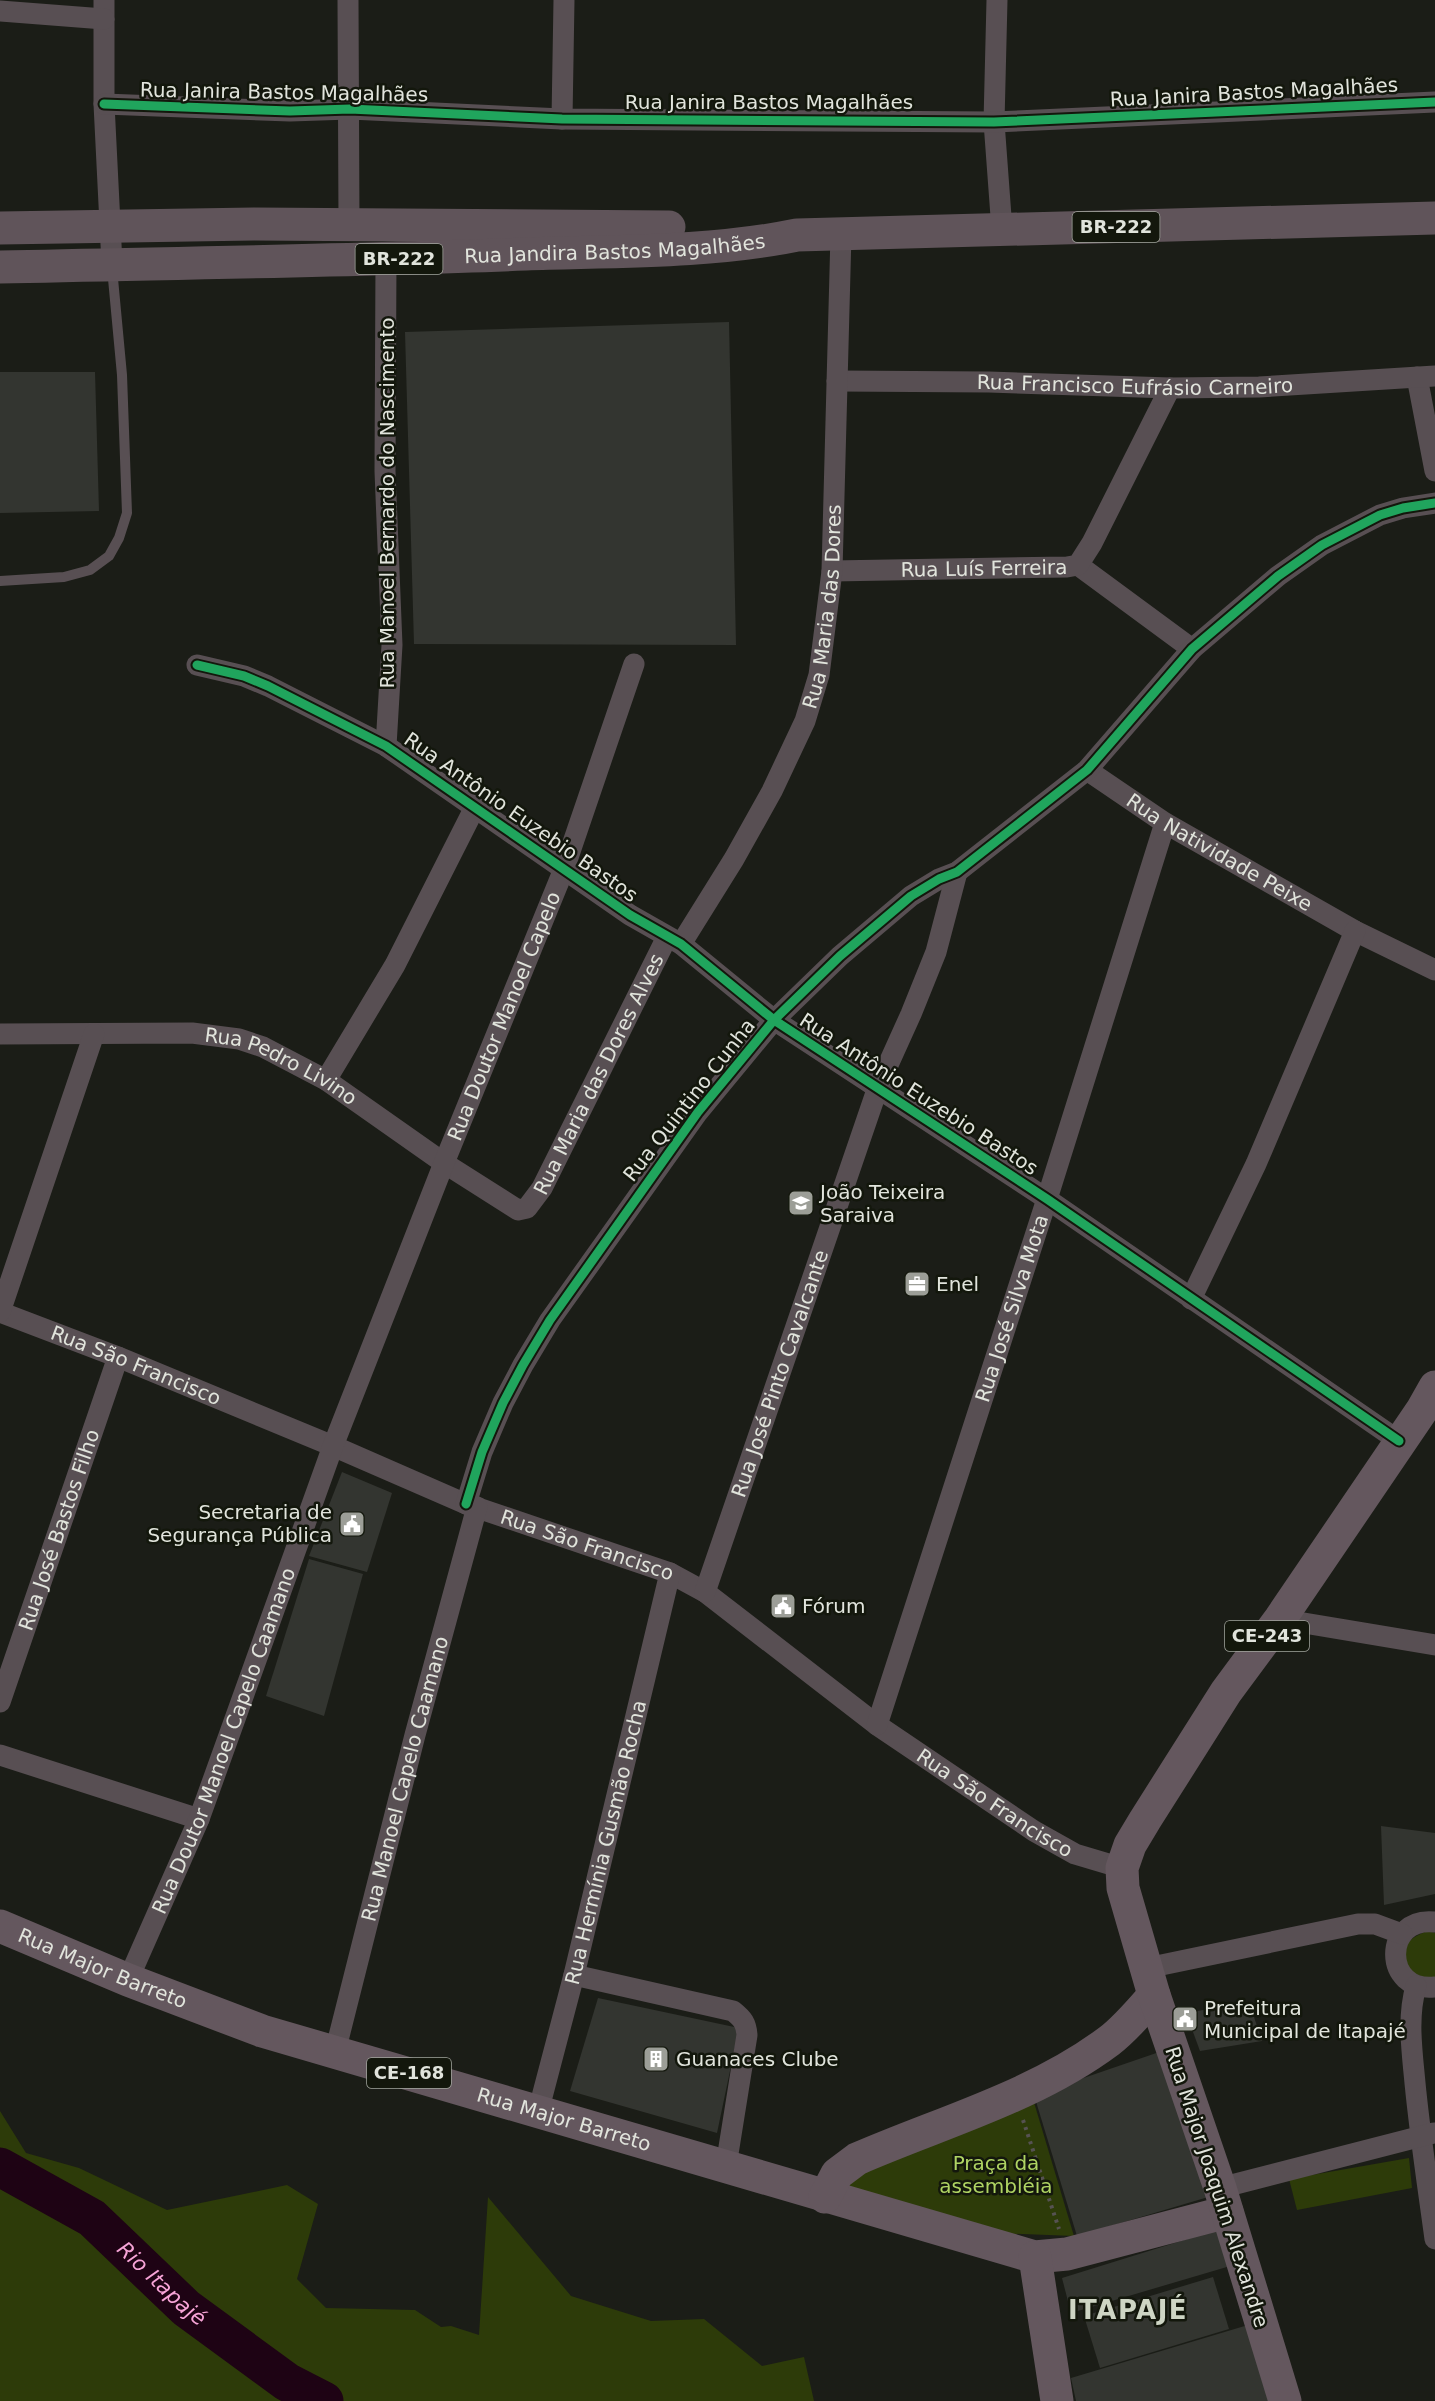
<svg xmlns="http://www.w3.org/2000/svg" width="1435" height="2401" font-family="'DejaVu Sans',sans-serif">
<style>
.park{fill:#2d3b09}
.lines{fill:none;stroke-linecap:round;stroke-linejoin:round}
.river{stroke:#1e0314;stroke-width:39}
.building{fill:#333530}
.path{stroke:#565252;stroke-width:4;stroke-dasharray:3 4.5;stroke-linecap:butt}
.lane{stroke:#584f53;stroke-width:10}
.street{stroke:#584f53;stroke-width:21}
.primary{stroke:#64575e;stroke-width:33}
.highway{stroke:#60545a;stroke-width:33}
.cycleway-casing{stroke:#13170c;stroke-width:13}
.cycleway{stroke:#20a55d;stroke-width:9}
.labels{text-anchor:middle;stroke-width:5;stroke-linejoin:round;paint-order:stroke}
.shield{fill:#13170c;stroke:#a3a69e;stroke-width:1.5}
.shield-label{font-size:18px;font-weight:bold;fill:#e1e4dc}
.street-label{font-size:20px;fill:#e1e4dc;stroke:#13170c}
.poi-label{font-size:20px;fill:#e1e4dc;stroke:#13170c;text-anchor:start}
.park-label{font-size:20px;fill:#afd463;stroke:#13170c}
.water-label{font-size:21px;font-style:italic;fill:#f7a4d7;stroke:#13170c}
.district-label{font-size:26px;font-weight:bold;letter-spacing:1.5px;fill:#ced5c4;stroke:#13170c}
</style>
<rect width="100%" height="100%" fill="#1b1d17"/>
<g class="park">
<path d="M1428,1931l7,2v47l-25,-7c-11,-22 -6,-34 18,-42z"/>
<polygon points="1033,2099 1074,2236 994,2233 840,2191 843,2173"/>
<polygon points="0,2111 26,2153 79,2168 167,2210 287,2185 318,2204 297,2279 326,2308 415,2310 441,2327 451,2326 479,2335 488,2197 571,2296 651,2321 704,2319 762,2366 804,2357 814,2401 0,2401"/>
<polygon points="1409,2158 1412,2188 1297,2210 1289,2179"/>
</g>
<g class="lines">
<path class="river" id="s1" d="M0,2167l92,51 94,90 101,74 37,19"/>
</g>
<g class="building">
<polygon points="729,322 736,645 414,644 405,332"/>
<polygon points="0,372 95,372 99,511 0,513"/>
<polygon points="342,1472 392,1493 367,1572 309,1556"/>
<polygon points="309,1559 363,1574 324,1716 266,1696"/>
<polygon points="1381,1826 1435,1833 1435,1894 1384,1905"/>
<polygon points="598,1998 739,2028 717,2133 570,2091"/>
<polygon points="1249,2002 1262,2041 1200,2051 1186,2013"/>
<polygon points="1168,2049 1215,2195 1077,2236 1034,2095"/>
<polygon points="1226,2227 1237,2264 1071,2313 1062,2278"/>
<polygon points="1213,2277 1229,2329 1100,2368 1084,2316"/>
<polygon points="1258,2322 1282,2401 1076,2401 1071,2378"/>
</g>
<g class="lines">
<polyline class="path" points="1023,2120 1059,2229"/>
<polyline class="lane" points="0,581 64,577 90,570 109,556 119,538 127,513 122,375 112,268"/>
<g class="street">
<polyline points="104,0 104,104 112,264"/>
<polyline points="348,0 349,224"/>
<polyline points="997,0 994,122 1002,230"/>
<polyline points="0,11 104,19"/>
<polyline points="104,104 290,111 350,109 562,119 994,122 1435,102"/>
<polyline points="562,119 564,0"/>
<polyline points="1417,377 1435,471"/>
<path id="s2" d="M837,381l152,1 181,6 89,-1 176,-11"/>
<polyline points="1078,565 1192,649"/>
<path id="s3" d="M832,571l235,-4 11,-2 14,-22 78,-155"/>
<polyline points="197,665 244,676 268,686 386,746 630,915 681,944 774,1020 1047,1199 1399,1441"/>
<polyline points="386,746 392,645 385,471 386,259"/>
<path id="s4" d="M1087,770l78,53 190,108 80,39"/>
<path id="s5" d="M681,944l53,-85 38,-68 33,-70 14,-46 13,-104 9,-337"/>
<path id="s6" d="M0,1034l192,-1 47,6 24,8 63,33 118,83 74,47 9,-2 15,-20 125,-251"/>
<polyline points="326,1080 395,965 475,807"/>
<polyline points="1191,1299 1256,1164 1355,931"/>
<path id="s7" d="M0,1312l118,45 215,89 133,58 204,69 35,19 172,133 157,106 41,23 47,14"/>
<polyline points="0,1312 94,1034"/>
<polyline points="466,1504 482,1452 503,1403 523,1365 550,1320 698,1112 774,1020 840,956 911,896 939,879 957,872 1087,770 1192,649 1278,576 1322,545 1380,515 1403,508 1435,503"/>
<path id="s8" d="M705,1592l173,-505 33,-73 25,-62 21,-80"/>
<polyline points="1280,1619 1435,1645"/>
<path id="s9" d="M0,1702l118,-345"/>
<path id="s10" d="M877,1725l170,-526 118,-376"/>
<polyline points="0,1755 199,1819"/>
<path d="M1435,1922c-53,-6 -52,71 0,65"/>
<polyline points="1147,1968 1358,1924 1375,1924 1402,1934"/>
<path d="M574,1975l159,36c10,8 13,12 14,24l-21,131"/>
<path id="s11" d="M128,1980l71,-161 134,-373 111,-283 120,-294 70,-205"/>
<path d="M1416,1986c-9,32 -4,64 -1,97 5,52 13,104 20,156"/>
<path id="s12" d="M335,2052l80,-317 62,-228"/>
<path id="s13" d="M538,2112l36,-137 96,-402"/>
<polyline points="1220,2188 1434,2133"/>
</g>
<g class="primary">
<path id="s14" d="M0,1926l128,54 134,51 773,226 32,-3 160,-42"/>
<path d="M825,2197l12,-23 20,-15c85,-37 177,-62 252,-118 17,-13 31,-30 45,-46"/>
<polyline points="1035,2257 1057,2401"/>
<polyline points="1285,2401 1220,2188 1154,1995 1123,1888 1122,1868 1130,1845 1145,1820 1226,1692 1280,1619 1422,1410 1435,1387"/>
</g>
<g class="highway">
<polyline points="0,228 254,224 669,227"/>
<path id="s15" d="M0,267c175,-4 350,-6 526,-13 89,-3 183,-1 271,-19l638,-17"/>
</g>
<g class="cycleway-casing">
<g id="cycleway">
<polyline points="104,104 290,111 350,109 562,119 994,122 1435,102"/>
<polyline points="197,665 244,676 268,686 386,746 630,915 681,944 774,1020 1047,1199 1399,1441"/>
<polyline points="466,1504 482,1452 503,1403 523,1365 550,1320 698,1112 774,1020 840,956 911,896 939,879 957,872 1087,770 1192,649 1278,576 1322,545 1380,515 1403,508 1435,503"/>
</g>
</g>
<use href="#cycleway" class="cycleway"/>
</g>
<defs>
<g id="school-square" transform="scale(1.35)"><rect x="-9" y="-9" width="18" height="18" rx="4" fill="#9c9e97" stroke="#13170c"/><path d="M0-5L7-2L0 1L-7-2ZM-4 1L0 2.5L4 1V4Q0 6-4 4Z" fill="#fff"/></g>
<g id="office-square" transform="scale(1.35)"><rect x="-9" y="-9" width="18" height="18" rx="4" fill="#9c9e97" stroke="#13170c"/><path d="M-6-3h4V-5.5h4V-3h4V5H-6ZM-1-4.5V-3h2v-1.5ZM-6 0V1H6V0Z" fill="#fff"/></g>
<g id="civic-square" transform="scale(1.35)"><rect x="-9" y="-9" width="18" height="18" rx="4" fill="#9c9e97" stroke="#13170c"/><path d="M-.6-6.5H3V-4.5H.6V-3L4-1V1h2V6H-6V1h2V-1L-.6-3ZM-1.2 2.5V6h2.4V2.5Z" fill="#fff"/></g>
<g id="building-square" transform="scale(1.35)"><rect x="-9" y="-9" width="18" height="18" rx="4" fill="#9c9e97" stroke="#13170c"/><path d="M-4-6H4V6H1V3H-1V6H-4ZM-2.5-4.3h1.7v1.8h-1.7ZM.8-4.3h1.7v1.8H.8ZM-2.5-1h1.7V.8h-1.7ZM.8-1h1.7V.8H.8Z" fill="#fff"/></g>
</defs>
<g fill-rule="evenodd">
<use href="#school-square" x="801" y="1203"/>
<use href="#office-square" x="917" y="1284"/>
<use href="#civic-square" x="352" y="1524"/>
<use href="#civic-square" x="783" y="1606"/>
<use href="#civic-square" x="1185" y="2019"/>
<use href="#building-square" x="656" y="2059"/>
</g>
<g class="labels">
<g class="shield">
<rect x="1072.5" y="212" width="87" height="30" rx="4.5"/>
<rect x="355.5" y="244" width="87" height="30" rx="4.5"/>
<rect x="1225" y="1621" width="84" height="30" rx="4.5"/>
<rect x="367" y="2058" width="84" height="30" rx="4.5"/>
</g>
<g class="shield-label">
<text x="1116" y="233">BR-222</text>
<text x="399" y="265">BR-222</text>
<text x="1267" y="1642">CE-243</text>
<text x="409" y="2079">CE-168</text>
</g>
<g class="street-label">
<text transform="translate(284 92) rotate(1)" y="7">Rua Janira Bastos Magalhães</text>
<text transform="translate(1254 92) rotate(-3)" y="7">Rua Janira Bastos Magalhães</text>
<text x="769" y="109">Rua Janira Bastos Magalhães</text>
<text dy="7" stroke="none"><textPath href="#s15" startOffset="615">Rua Jandira Bastos Magalhães</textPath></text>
<text dy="7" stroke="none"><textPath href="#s2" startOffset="298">Rua Francisco Eufrásio Carneiro</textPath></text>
<text transform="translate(387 503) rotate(-90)" y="7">Rua Manoel Bernardo do Nascimento</text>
<text dy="7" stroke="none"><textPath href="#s3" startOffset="152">Rua Luís Ferreira</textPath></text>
<text dy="7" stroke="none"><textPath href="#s5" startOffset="372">Rua Maria das Dores</textPath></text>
<text transform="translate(521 817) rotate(35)" y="7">Rua Antônio Euzebio Bastos</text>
<text dy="7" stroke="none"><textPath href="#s4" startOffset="156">Rua Natividade Peixe</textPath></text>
<text dy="7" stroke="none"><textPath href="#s11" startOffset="1035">Rua Doutor Manoel Capelo</textPath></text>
<text dy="7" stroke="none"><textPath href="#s6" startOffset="288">Rua Pedro Livino</textPath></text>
<text dy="7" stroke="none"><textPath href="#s6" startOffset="729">Rua Maria das Dores Alves</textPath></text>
<text transform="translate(919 1094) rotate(33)" y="7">Rua Antônio Euzebio Bastos</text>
<text transform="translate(689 1100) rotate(-52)" y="7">Rua Quintino Cunha</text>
<text dy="7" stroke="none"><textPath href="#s10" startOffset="438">Rua José Silva Mota</textPath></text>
<text dy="7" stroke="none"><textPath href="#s7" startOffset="146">Rua São Francisco</textPath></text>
<text dy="7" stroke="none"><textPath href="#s8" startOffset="231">Rua José Pinto Cavalcante</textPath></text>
<text dy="7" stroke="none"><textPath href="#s9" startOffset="182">Rua José Bastos Filho</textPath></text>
<text dy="7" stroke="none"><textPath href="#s7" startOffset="632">Rua São Francisco</textPath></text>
<text dy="7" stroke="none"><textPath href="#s11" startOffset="258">Rua Doutor Manoel Capelo Caamano</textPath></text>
<text dy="7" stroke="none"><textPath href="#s12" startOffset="282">Rua Manoel Capelo Caamano</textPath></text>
<text dy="7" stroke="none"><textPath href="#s7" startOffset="1118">Rua São Francisco</textPath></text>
<text dy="7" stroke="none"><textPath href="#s13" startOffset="278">Rua Hermínia Gusmão Rocha</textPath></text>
<text dy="7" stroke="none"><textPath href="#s14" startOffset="111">Rua Major Barreto</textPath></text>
<text dy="7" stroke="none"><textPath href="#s14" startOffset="597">Rua Major Barreto</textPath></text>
<text transform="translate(1217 2187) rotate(72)" y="7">Rua Major Joaquim Alexandre</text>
</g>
<g class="poi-label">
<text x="820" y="1199">João Teixeira<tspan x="820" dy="23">Saraiva</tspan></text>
<text x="936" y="1291">Enel</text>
<text x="332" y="1519" text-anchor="end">Secretaria de<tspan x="332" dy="23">Segurança Pública</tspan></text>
<text x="802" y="1613">Fórum</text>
<text x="1204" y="2015">Prefeitura<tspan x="1204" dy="23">Municipal de Itapajé</tspan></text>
<text x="676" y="2066">Guanaces Clube</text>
</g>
<g class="park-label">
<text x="996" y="2170">Praça da<tspan x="996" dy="23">assembléia</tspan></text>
</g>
<g class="water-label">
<text dy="7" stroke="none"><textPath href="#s1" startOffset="201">Rio Itapajé</textPath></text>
</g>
<g class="district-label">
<text x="1128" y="2319">ITAPAJÉ</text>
</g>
</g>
</svg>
